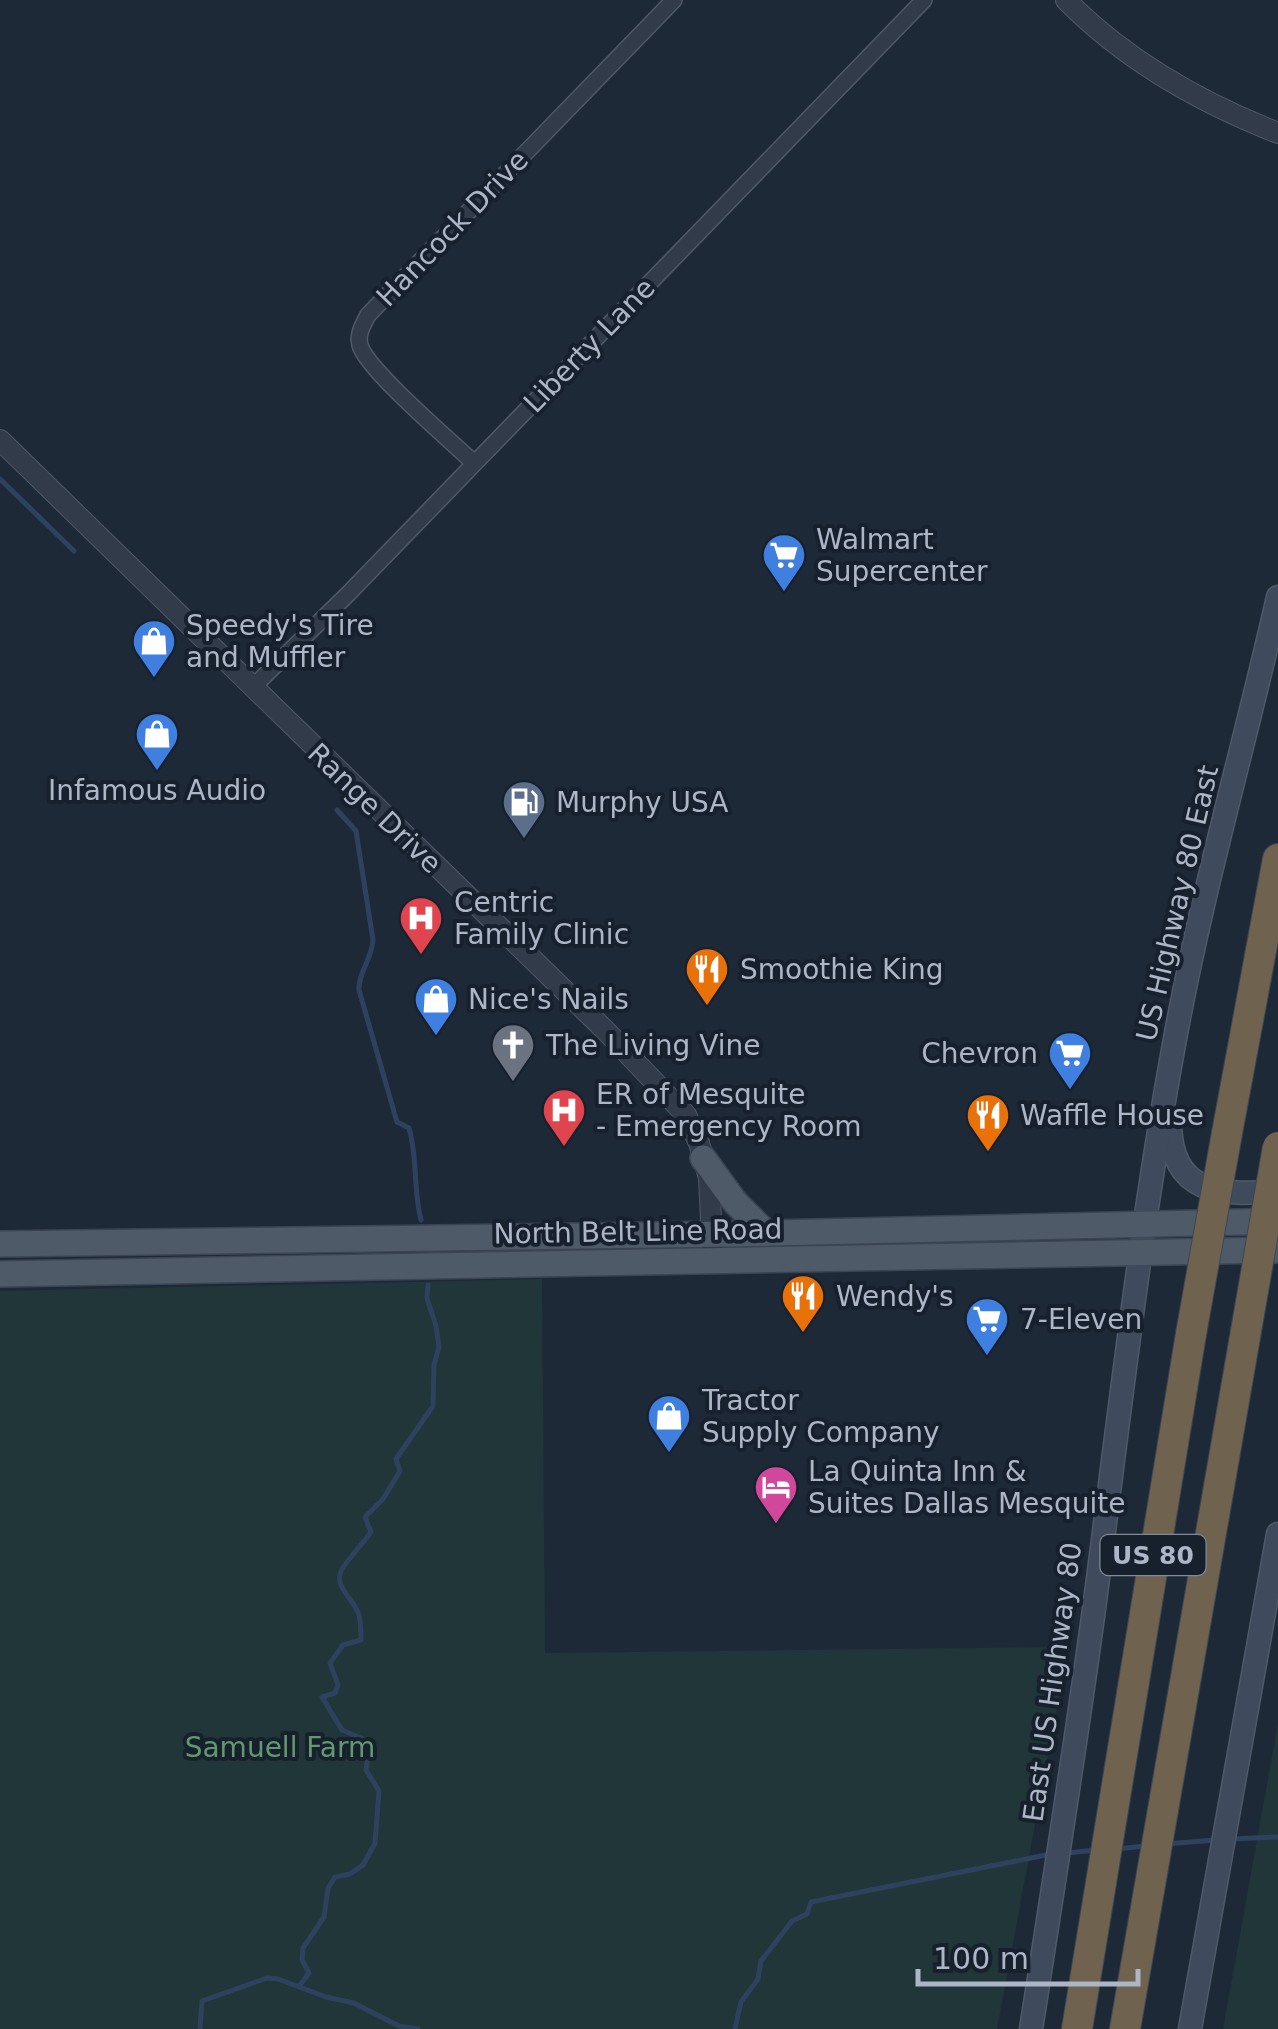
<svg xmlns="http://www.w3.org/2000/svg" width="1278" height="2029" font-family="'DejaVu Sans',sans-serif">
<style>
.green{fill:#203639}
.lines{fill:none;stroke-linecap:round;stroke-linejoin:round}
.stream{stroke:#2e425f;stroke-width:5}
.minor-casing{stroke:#4f5967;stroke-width:18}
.tertiary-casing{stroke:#4f5967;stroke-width:22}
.secondary-casing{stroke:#4f5967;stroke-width:25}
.primary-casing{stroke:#3b4452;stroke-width:28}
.motorway-casing{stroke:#3c4653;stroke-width:32}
.minor{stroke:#323b49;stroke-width:15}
.tertiary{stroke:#323b49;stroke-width:20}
.secondary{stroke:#3f4a5c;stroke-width:22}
.primary{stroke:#4f5a69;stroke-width:25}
.motorway{stroke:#6f624e;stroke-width:30}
.motorway-bridge-casing{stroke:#3c4653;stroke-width:32;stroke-linecap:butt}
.motorway-bridge{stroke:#6f624e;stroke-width:30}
.labels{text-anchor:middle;stroke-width:8;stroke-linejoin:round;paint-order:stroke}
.shield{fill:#17202d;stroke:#7f8998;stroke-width:2.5}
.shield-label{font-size:25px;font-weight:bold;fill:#acb6c6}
.street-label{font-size:28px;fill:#acb6c6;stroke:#17202d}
.poi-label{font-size:28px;fill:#acb6c6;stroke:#17202d;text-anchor:start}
.park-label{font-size:28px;fill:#62986e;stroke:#17202d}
</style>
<rect width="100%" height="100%" fill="#1e2938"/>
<g class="green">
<polygon points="542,1279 545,1653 1068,1647 997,2029 0,2029 0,1291"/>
<polygon points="1278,1723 1278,2029 1223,2029"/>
</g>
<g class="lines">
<g class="stream">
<polyline points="0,479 74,551"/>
<path d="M337,810l19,21 17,109c-1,19 -15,33 -14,50l38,132 12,6c9,31 4,62 12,92"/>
<polyline points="1231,1839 1278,1837"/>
<polyline points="1166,1844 1215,1840"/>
<polyline points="1117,1849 1145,1846"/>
<polyline points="1067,1853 1096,1850"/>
<path d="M300,1985l9,-12 -7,-13 1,-12 21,-31 4,-29 7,-11 15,-3 13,-9 12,-22 4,-52 -13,-21 4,-28 -28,-12 -20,-33 13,-4 3,-8 -8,-22 13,-18 18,-5c0,-9 0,-17 -2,-25 -5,-16 -25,-28 -18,-44 1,-5 25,-31 30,-39l-6,-15 18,-18 17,-28 -4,-12 37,-53 1,-41 5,-18 -3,-21 -9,-28 1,-13"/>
<polyline points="200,2029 202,2001 267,1978 278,1979 326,1997 354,2003 399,2026 418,2029"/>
<polyline points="735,2029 741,2002 758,1979 761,1961 792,1921 807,1914 811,1902 1051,1854"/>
</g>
<g class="minor-casing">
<g id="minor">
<path d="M474,463c-23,-22 -108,-94 -114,-118 -3,-11 3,-20 8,-30l306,-315"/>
<polyline points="252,688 348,594 924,0"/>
</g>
</g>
<g class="tertiary-casing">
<g id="tertiary">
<path d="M1066,0c60,61 133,102 212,133"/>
<polyline points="0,440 606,1031 686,1115 699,1143 709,1178 713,1260"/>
</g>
</g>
<g class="secondary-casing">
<g id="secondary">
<path d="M1170,1123c1,71 50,73 108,68"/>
<path d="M1031,2029c22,-140 44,-279 63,-420 25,-190 46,-381 81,-570 27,-149 70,-295 103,-442"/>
<polyline points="1190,2029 1278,1534"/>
</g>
</g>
<g class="primary-casing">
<g id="primary">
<polyline points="703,1158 735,1202 766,1233"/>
<polyline points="0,1244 732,1234 1278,1221"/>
<polyline points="0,1274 1278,1250"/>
</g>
</g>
<g class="motorway-casing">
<g id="motorway">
<polyline points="1227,1133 1278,859"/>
<polyline points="1077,2029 1191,1334"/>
<polyline points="1125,2029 1246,1331"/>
</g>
</g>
<use href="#minor" class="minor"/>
<use href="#tertiary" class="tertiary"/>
<use href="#secondary" class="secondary"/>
<use href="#primary" class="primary"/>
<use href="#motorway" class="motorway"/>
<g class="motorway-bridge-casing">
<g id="motorway-bridge">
<polyline points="1246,1331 1278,1147"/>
<polyline points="1191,1334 1227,1133"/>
</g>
</g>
<use href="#motorway-bridge" class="motorway-bridge"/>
</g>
<defs>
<g id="supermarket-pin" transform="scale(2.25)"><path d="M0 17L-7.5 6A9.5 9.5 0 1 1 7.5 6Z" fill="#3f7fe0" stroke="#17202d"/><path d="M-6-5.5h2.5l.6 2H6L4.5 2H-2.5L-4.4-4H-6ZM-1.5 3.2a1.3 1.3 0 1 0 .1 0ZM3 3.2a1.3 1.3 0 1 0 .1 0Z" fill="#fff"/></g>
<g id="shop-pin" transform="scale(2.25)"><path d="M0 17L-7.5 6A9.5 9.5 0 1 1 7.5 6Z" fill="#3f7fe0" stroke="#17202d"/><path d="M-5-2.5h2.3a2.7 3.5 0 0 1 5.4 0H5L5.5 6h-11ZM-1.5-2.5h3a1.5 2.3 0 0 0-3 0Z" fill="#fff"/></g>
<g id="fuel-pin" transform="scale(2.25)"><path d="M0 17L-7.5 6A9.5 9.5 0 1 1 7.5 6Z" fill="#5c6f8a" stroke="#17202d"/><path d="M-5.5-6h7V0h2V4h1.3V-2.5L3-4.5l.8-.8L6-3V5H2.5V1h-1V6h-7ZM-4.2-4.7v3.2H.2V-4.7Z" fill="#fff"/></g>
<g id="hospital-pin" transform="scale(2.25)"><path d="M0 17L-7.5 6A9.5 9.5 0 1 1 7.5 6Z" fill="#e0444e" stroke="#17202d"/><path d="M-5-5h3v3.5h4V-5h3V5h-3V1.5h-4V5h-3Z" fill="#fff"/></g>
<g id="restaurant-pin" transform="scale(2.25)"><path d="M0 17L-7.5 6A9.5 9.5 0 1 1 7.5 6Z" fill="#e8710a" stroke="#17202d"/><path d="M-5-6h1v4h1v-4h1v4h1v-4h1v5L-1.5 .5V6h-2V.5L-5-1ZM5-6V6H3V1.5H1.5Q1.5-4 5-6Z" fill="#fff"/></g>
<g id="church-pin" transform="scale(2.25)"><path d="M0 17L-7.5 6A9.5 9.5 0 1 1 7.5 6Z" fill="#6b7280" stroke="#17202d"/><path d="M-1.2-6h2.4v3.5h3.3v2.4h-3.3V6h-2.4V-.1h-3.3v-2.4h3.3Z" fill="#fff"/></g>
<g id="hotel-pin" transform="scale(2.25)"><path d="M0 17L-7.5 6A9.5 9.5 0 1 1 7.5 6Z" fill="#d1479c" stroke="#17202d"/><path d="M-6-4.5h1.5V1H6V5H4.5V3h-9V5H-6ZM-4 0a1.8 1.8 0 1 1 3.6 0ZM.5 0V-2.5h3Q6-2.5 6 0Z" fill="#fff"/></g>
</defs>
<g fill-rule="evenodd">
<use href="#supermarket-pin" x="784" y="555"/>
<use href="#shop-pin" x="154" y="641"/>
<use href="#shop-pin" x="157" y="734"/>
<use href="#fuel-pin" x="524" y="802"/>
<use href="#hospital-pin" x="421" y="918"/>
<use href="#restaurant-pin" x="707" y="969"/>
<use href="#shop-pin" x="436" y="999"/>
<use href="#church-pin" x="513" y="1045"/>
<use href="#supermarket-pin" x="1070" y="1053"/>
<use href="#hospital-pin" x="564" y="1110"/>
<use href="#restaurant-pin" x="988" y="1115"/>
<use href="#restaurant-pin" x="803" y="1296"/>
<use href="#supermarket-pin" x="987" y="1319"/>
<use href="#shop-pin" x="669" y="1416"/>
<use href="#hotel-pin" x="776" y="1487"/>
</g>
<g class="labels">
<rect class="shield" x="1100.5" y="1535" width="105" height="40" rx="8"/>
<g class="shield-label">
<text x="1153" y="1564">US 80</text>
</g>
<g class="street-label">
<text transform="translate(452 228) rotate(-46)" y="10">Hancock Drive</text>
<text transform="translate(589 345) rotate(-46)" y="10">Liberty Lane</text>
<text transform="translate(375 808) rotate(44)" y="10">Range Drive</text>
<text transform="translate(1177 903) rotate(-77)" y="10">US Highway 80 East</text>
<text transform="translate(638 1231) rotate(-1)" y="10">North Belt Line Road</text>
<text transform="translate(1052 1682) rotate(-82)" y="10">East US Highway 80</text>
</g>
<g class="poi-label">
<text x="816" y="549">Walmart<tspan x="816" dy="32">Supercenter</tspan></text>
<text x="186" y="635">Speedy's Tire<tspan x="186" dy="32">and Muffler</tspan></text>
<text x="157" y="800" text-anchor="middle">Infamous Audio</text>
<text x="556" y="812">Murphy USA</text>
<text x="454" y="912">Centric<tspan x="454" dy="32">Family Clinic</tspan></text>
<text x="740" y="979">Smoothie King</text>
<text x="468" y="1009">Nice's Nails</text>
<text x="546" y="1055">The Living Vine</text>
<text x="1038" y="1063" text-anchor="end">Chevron</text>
<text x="596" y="1104">ER of Mesquite<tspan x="596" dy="32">- Emergency Room</tspan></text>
<text x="1020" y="1125">Waffle House</text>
<text x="836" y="1306">Wendy's</text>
<text x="1020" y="1329">7-Eleven</text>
<text x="702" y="1410">Tractor<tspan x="702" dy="32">Supply Company</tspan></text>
<text x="808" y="1481">La Quinta Inn &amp;<tspan x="808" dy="32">Suites Dallas Mesquite</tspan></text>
</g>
<g class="park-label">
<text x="280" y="1757">Samuell Farm</text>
</g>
</g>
<path d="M918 1969v15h220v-15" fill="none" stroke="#acb6c6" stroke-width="5"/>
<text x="933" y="1969" font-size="30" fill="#acb6c6" stroke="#17202d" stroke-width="8" paint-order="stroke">100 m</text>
</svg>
